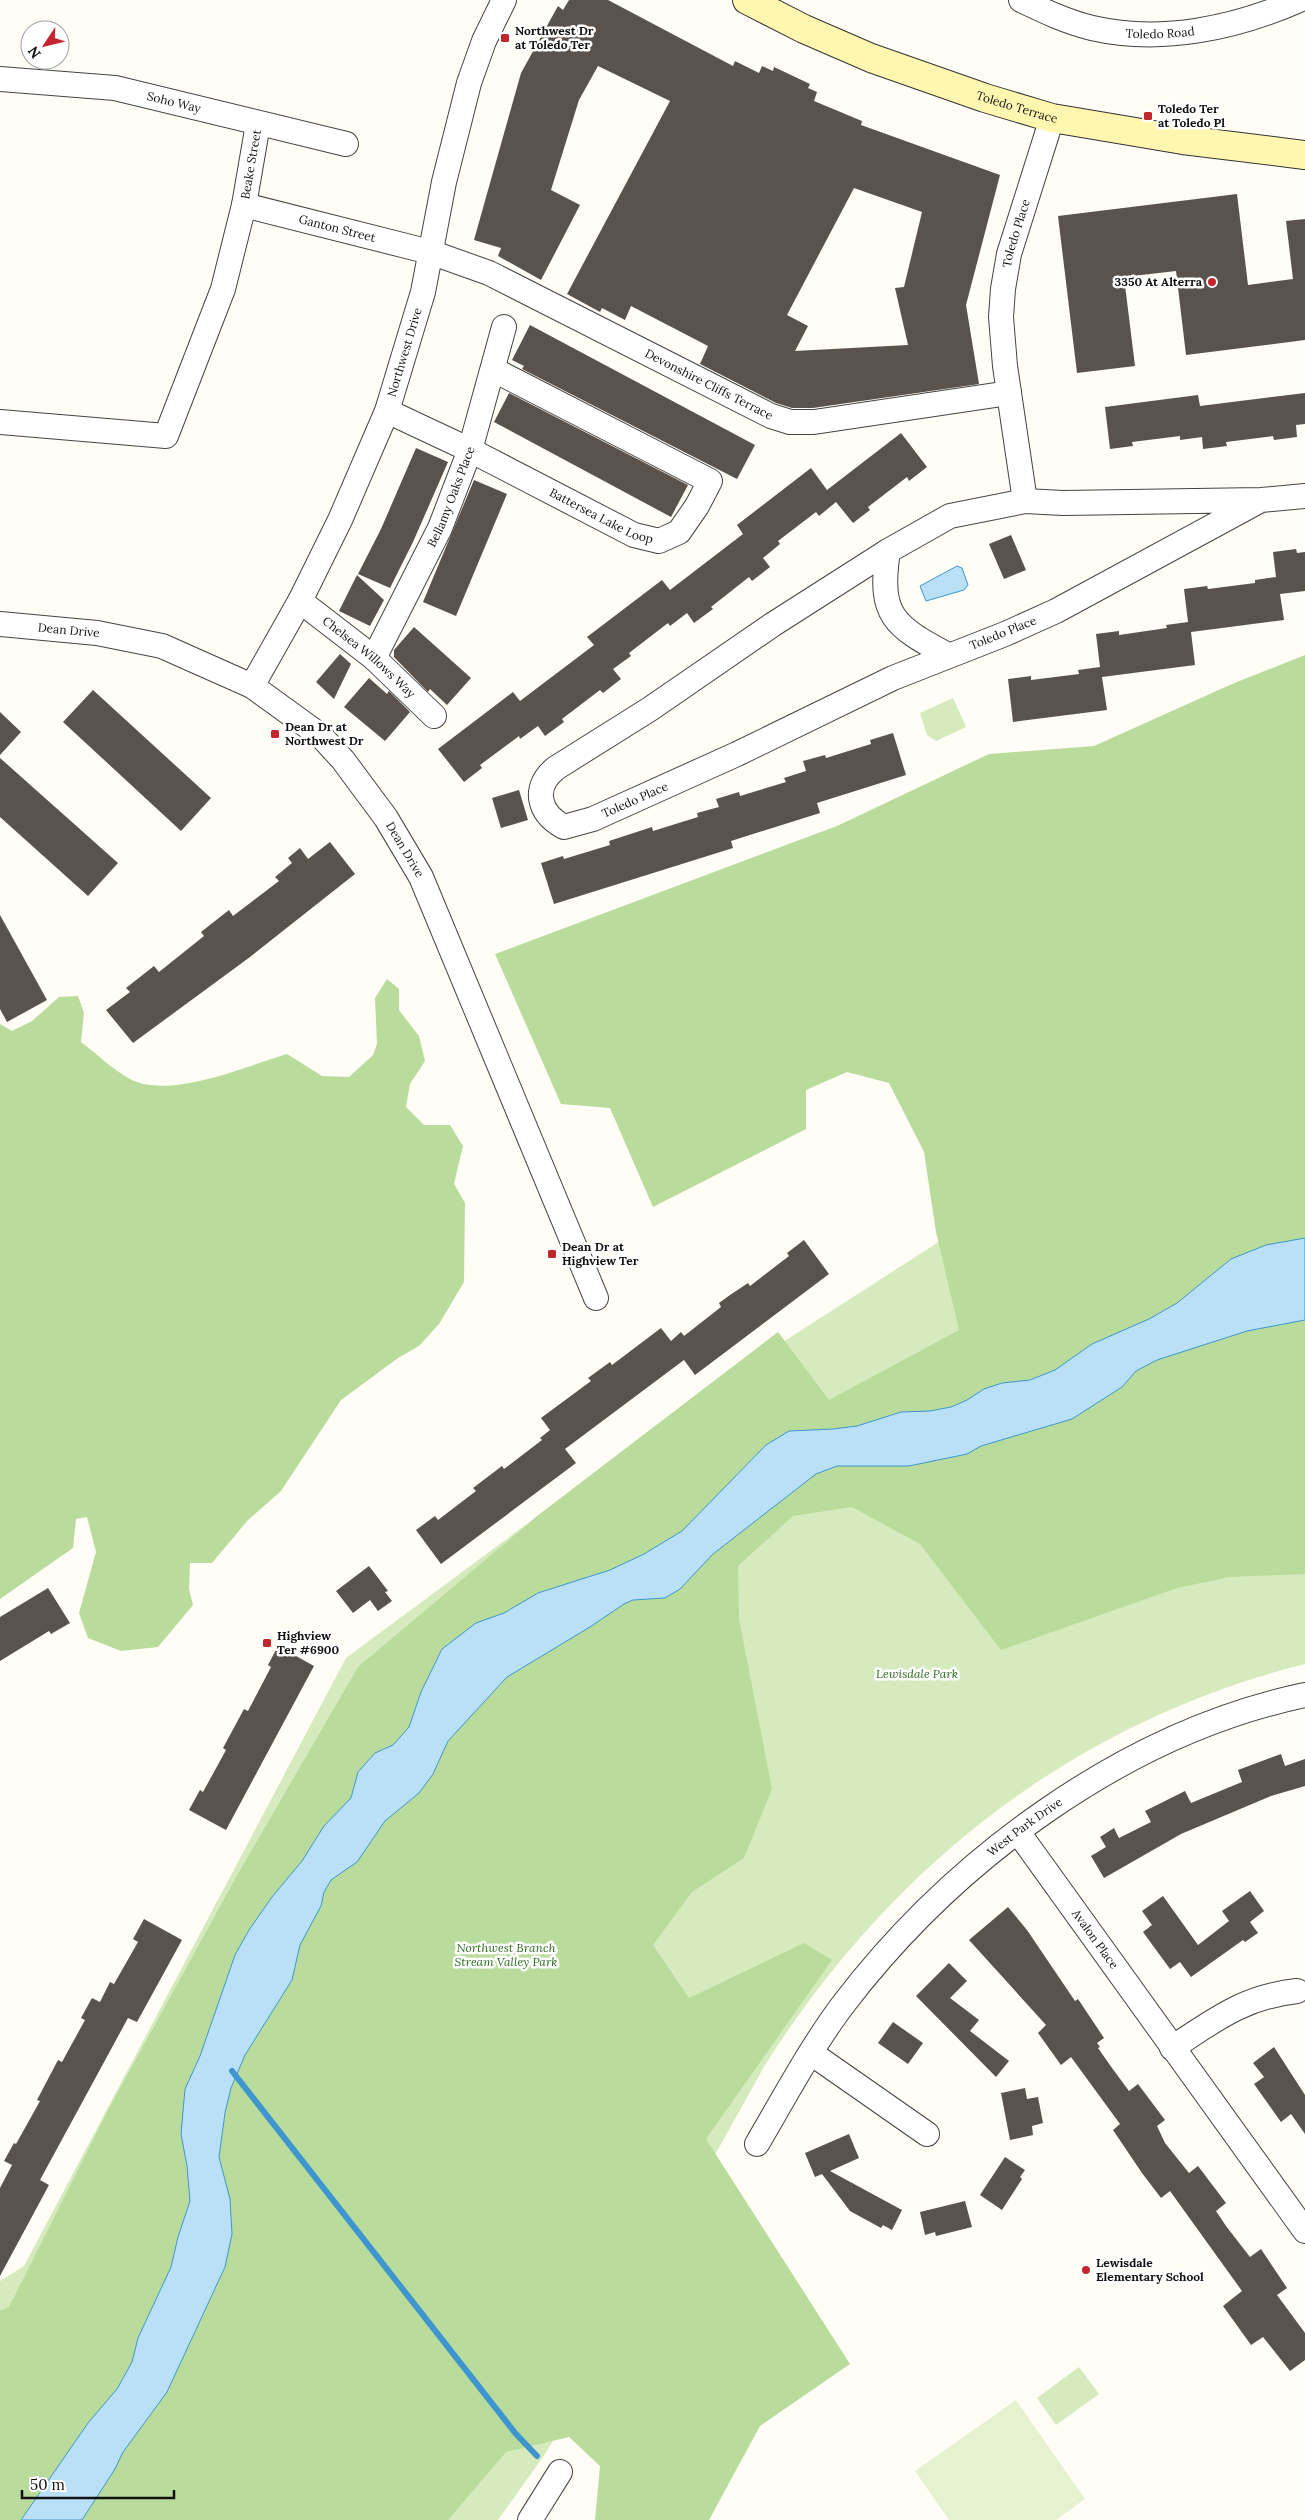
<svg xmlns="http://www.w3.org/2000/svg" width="1305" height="2520" font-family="Lora,serif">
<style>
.green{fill:#d5ebbd}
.forest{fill:#b9dc9c}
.pitch{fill:#e6f2cf}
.water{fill:#b9e0f7;stroke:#3f96cf}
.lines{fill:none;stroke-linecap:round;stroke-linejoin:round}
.stream{stroke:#3f96cf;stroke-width:6}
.building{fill:#5a524d;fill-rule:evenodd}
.street-casing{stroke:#444;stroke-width:26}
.secondary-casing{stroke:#333;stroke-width:30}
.street{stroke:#fff;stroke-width:24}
.secondary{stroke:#fff6b0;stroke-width:28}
.poi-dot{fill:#c4262e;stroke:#fff;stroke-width:2}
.labels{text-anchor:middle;stroke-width:5;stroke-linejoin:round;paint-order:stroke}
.poi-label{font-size:12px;font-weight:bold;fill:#111;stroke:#fff;text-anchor:start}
.street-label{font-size:12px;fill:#111;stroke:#fff}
.park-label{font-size:12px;font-style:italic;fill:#2f6b1f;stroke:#fff}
</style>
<rect width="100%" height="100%" fill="#fffdf5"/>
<g class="green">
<polygon points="953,698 966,727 936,741 927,735 920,713"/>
<path d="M1305,1061v603c-231,58 -413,201 -540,401l-182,327 -38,62 -47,66h-498v-239l24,-15 322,-608 356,-264 327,-210z"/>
<polygon points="1079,2367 1099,2394 1056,2425 1037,2398"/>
</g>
<g class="forest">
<polygon points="1305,655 1305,1574 1230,1577 1177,1588 1001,1650 920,1544 852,1507 793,1516 738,1566 739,1619 772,1789 744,1858 692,1892 653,1945 689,1998 804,1943 832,1960 706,2139 850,2364 760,2426 709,2520 595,2520 600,2466 569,2437 506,2452 448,2520 0,2520 0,2311 9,2307 108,2110 239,1872 358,1667 541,1513 778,1332 829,1400 959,1330 936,1232 924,1152 889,1083 847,1072 806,1090 806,1129 653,1207 610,1108 561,1104 495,954 837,826 989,754 1094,746 1232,684"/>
<path d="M387,979l12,10v21l20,26 6,25 -15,23 -4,23 18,18h26l13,21 -9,38 11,19 -1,79 -25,42 -20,22 -21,12 -57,42 -60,91 -33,29 -36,43h-22l-1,26 4,16 -35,42 -37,4 -33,-13 -9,-25 17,-61 -9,-35 -11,2 -3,29 -73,51v-575l12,7 20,-10 27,-24 19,-1 6,17 -3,29c16,12 32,28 49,37 40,21 116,-13 157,-25l35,22 27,1 24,-22 4,-11 -2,-46z"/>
</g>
<polygon class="pitch" points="1016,2400 1085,2499 1056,2520 949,2520 915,2471"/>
<g class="water">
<polygon points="957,566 962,568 968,585 964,590 926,601 920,586"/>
<polygon points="1305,1238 1305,1320 1247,1331 1157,1360 1136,1371 1122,1387 1072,1419 981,1446 967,1454 909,1466 837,1466 816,1474 713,1554 680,1589 665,1598 633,1600 624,1604 590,1627 507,1677 448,1741 433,1774 419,1793 385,1821 357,1862 331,1880 324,1892 321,1906 300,1945 292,1980 245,2055 231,2088 225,2113 219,2157 230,2199 232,2234 225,2267 167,2392 123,2452 115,2469 82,2520 21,2520 88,2423 117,2389 132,2362 138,2338 171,2267 178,2237 190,2201 187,2166 181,2134 185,2089 200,2056 235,1955 249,1930 272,1897 302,1861 324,1826 351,1798 358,1772 375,1753 393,1745 409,1727 421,1692 442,1649 476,1623 504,1613 538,1593 610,1570 644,1554 682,1531 766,1445 789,1431 833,1429 857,1426 901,1412 930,1411 951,1407 967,1400 984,1389 1002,1383 1030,1380 1055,1370 1092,1344 1149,1319 1177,1303 1231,1259 1266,1245"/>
</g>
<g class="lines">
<polyline class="stream" points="232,2071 516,2434 537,2456"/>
</g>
<g class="building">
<path d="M569,0h39l125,66 2,-5 24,12 3,-7 11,5 1,-4 36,17 -2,4 9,4 -3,9 48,20 -1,4 139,50 -34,130 13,79 -166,24h-21l-16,-5 -76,-39 8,-18 -77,-40 -6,14 -23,-12 -2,4 -33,-18 103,-193 -72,-35 -19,34 -28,90 29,15 -39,75 -43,-24 3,-8 -27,-8 47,-167 37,-67 5,4zM854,188l68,24 -18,75 -9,1 13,57 -113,6 13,-25 -21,-11z"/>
<polygon points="1237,194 1248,285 1293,279 1286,221 1305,219 1305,340 1186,355 1176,271 1124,277 1135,366 1077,373 1058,216"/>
<polygon points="530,325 755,445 737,479 522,369 524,366 512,360"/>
<polygon points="509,393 688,485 671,517 494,422"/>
<polygon points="1305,393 1305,424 1296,425 1297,437 1274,440 1273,436 1226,442 1227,446 1203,449 1202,437 1180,440 1180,436 1132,442 1133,446 1110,449 1105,407 1198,395 1200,406"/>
<polygon points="901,433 927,467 909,481 907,477 868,507 870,510 853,523 836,502 819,516 816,512 778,541 780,544 763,558 770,567 752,581 749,577 711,607 713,609 694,623 687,613 670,626 668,623 629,653 631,656 613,669 621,679 603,693 600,690 562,719 564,722 545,736 538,726 520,739 519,736 480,765 482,768 464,782 438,749 513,692 520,701 594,645 587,637 662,580 670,590 743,534 737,525 811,468 827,490"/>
<polygon points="416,448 448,462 413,542 390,588 358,574 381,529"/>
<polygon points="474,480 507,494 456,616 423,602"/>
<polygon points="1011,535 1026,570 1004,579 989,544"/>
<polygon points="1296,549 1297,553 1305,552 1305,591 1280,594 1284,620 1191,632 1195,665 1102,677 1107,710 1013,722 1008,679 1031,676 1031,680 1079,674 1078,670 1100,667 1096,634 1119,631 1119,635 1167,628 1166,625 1188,622 1184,589 1207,586 1208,589 1255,583 1255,580 1276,577 1273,552"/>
<polygon points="357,575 384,600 370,626 339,611"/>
<polygon points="414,627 471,678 447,705 430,689 428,692 394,657 394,650"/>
<polygon points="340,654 351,664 334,699 316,682"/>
<polygon points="369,678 387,694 389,691 410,712 385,741 344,707"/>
<polygon points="93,690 211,798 181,831 63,722"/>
<polygon points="0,712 21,732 0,755"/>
<polygon points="893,733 906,775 817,803 820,813 731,841 733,848 554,904 541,863 563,856 564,859 610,845 609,841 652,827 653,831 698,817 697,813 719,807 716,799 739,792 740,796 786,782 784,778 806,771 803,761 825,755 826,758 871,744 870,740"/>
<polygon points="0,758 118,863 88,896 0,817"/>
<polygon points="519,790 528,820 501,828 492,798"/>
<polygon points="330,842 355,874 250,957 133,1043 106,1010 130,992 126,988 154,966 159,972 204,936 201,932 229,910 233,916 279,881 275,877 292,863 288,858 300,848 308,859"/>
<polygon points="0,915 47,1000 7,1022 0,1009"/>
<polygon points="804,1240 829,1274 695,1375 684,1360 565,1449 576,1463 441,1564 416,1530 435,1516 438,1520 476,1491 473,1488 502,1466 504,1469 542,1440 540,1438 550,1430 541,1418 591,1381 588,1378 610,1362 612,1365 661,1328 671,1341 681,1332 684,1336 721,1307 719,1303 730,1295 748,1283 750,1286 789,1256 787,1253"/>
<polygon points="369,1566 388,1591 385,1592 392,1601 378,1611 370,1600 353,1613 336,1591"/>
<polygon points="48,1588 70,1623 51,1634 49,1631 0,1661 0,1617"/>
<polygon points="278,1646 314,1666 226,1830 189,1810 200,1790 203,1792 226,1750 223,1748 244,1709 248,1711 271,1667 268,1665"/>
<polygon points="1281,1754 1285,1766 1305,1759 1305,1786 1271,1796 1181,1834 1104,1878 1091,1856 1106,1847 1100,1837 1114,1828 1119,1838 1151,1822 1145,1811 1185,1791 1191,1803 1242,1782 1238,1770"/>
<polygon points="1250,1891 1264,1911 1250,1922 1258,1933 1245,1942 1243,1940 1191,1977 1180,1962 1170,1969 1143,1932 1152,1925 1142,1911 1163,1896 1198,1945 1229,1921 1222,1911"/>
<polygon points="1008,1907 1027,1930 1075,2001 1078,1999 1104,2038 1097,2043 1100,2047 1098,2048 1112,2068 1129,2091 1138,2084 1165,2120 1157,2126 1165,2143 1189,2173 1198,2166 1226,2203 1216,2211 1226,2226 1250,2257 1261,2249 1287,2288 1277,2295 1305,2333 1305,2360 1290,2371 1263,2337 1251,2345 1223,2306 1242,2291 1170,2191 1161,2198 1142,2173 1113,2130 1120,2124 1071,2057 1061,2065 1038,2033 1046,2025 969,1940"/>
<polygon points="144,1919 182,1940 137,2022 128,2018 40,2180 49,2185 0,2276 0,2188 12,2165 4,2161 14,2143 16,2144 40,2101 37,2100 58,2060 62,2062 85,2020 81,2018 92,1998 100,2002 110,1982 114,1984 138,1942 133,1939"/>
<polygon points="949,1963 967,1981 950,1998 979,2020 970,2031 1009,2061 996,2077 916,1996"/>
<polygon points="893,2022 923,2043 908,2064 878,2043"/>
<polygon points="1274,2047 1305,2095 1305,2134 1291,2114 1281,2122 1254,2084 1264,2077 1253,2063"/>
<polygon points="1025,2088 1027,2099 1038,2097 1043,2123 1032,2126 1033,2135 1010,2140 1001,2093"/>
<polygon points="849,2134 859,2158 830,2171 902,2210 892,2230 883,2225 881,2228 850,2211 822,2174 815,2177 805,2153"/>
<polygon points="1005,2157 1025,2170 1020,2177 1022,2179 1002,2210 980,2195"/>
<polygon points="965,2201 972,2227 936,2236 935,2232 925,2235 920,2212"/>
</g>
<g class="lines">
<g class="street-casing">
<g id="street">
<path id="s1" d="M1021,0c23,11 46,22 71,28 69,16 144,0 207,-28"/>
<path id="s2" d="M0,79l115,9 231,56"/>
<path id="s3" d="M244,205l186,47 59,21 282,143 19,6h24l195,-29"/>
<path id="s4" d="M387,411l83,39 164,85 25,6 20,-9 18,-26 13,-25 -216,-111"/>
<path id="s5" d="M0,422l166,14 57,-147 21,-84 14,-81"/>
<path d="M1261,500l-205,111 -51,23 -112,44 -156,76 -144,65 -29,8c-26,-14 -32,-40 -8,-59l94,-59 122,-84 116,-74 62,-35 75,-15 38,2 198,-3 44,-4"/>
<path id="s6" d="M1025,501l-20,-135 -4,-49 2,-28 6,-35 43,-136"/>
<path d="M888,551c-10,65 6,75 60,104"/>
<path id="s7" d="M300,601l74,57 60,58"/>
<path id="s8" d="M0,624l97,9 65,13 90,40 69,50 22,24 43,58 35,59 175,421"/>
<path id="s9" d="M374,658l66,-130 30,-78 34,-123"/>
<path id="s10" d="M252,686l48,-85 40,-81 47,-109 36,-119 21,-110 25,-99 15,-42 20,-41"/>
<path id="s11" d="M1018,1832l287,399"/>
<path d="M1172,2048c44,-29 72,-51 125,-57"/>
<polyline points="811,2053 927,2134"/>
<path id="s12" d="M757,2144c27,-46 53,-95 85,-138 111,-146 282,-273 463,-311"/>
<polyline points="530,2520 560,2472"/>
</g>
</g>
<g class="secondary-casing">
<g id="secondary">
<path id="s13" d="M747,0l57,29 67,29 114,40 67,20 131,22 122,15"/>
</g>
</g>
<use href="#street" class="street"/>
<use href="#secondary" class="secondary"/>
</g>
<g class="poi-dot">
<rect x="500" y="33" width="10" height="10" rx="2.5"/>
<rect x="1143" y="111" width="10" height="10" rx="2.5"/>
<circle cx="1212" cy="282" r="5"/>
<rect x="270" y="729" width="10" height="10" rx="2.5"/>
<rect x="547" y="1249" width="10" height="10" rx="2.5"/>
<rect x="262" y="1638" width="10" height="10" rx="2.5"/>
<circle cx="1086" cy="2270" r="5"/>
</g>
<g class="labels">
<g class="poi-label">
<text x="515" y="35">Northwest Dr<tspan x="515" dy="14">at Toledo Ter</tspan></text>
<text x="1158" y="113">Toledo Ter<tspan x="1158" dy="14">at Toledo Pl</tspan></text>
<text x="1202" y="286" text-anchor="end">3350 At Alterra</text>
<text x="285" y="731">Dean Dr at<tspan x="285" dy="14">Northwest Dr</tspan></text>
<text x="562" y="1251">Dean Dr at<tspan x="562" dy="14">Highview Ter</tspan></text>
<text x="277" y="1640">Highview<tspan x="277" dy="14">Ter #6900</tspan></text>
<text x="1096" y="2267">Lewisdale<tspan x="1096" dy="14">Elementary School</tspan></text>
</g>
<g class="street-label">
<text dy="4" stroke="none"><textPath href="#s1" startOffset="145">Toledo Road</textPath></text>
<text dy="4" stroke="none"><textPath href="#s2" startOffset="176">Soho Way</textPath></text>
<text dy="4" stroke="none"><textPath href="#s13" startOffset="291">Toledo Terrace</textPath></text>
<text dy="4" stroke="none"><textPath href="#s5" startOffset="452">Beake Street</textPath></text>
<text dy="4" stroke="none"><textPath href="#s3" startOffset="96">Ganton Street</textPath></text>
<text dy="4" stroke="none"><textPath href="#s6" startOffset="271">Toledo Place</textPath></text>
<text dy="4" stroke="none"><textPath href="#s10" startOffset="368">Northwest Drive</textPath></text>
<text dy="4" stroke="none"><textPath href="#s3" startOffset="501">Devonshire Cliffs Terrace</textPath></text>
<text dy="4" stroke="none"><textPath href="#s9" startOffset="179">Bellamy Oaks Place</textPath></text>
<text dy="4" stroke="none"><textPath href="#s4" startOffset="239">Battersea Lake Loop</textPath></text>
<text dy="4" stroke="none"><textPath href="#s8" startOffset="69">Dean Drive</textPath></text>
<text transform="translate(1003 633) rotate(-22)" y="4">Toledo Place</text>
<text dy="4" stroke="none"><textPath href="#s7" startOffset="89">Chelsea Willows Way</textPath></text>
<text transform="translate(635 800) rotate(-24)" y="4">Toledo Place</text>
<text dy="4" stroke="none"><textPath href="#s8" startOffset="489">Dean Drive</textPath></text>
<text dy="4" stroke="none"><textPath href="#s12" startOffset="419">West Park Drive</textPath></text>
<text dy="4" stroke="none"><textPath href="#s11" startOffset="132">Avalon Place</textPath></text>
</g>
<g class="park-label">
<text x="917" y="1678">Lewisdale Park</text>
<text x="506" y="1952">Northwest Branch<tspan x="506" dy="14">Stream Valley Park</tspan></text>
</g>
</g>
<g transform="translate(45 45) rotate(235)"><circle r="24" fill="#ffffff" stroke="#a0a0a0"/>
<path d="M0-4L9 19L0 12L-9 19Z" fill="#c4262e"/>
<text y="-8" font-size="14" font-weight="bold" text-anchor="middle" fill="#111111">N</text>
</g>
<path d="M22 2490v8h152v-8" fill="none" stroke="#111111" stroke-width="2.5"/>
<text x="30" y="2490" font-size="15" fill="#111111" stroke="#ffffff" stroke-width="4" paint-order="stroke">50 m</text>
</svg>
